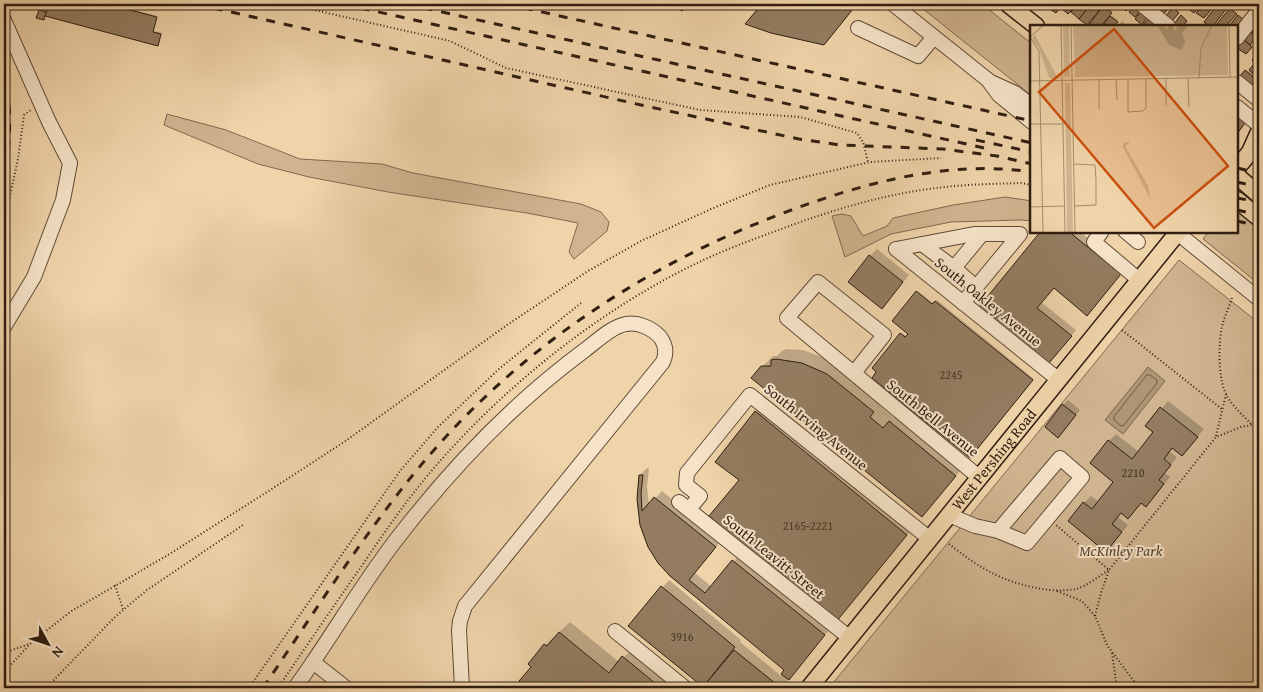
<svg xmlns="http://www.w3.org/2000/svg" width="1263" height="692" font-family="'Gentium Book Plus',serif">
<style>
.green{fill:#cfb48f;stroke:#806950}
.water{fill:#ae9575;stroke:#7c654d}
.shadow{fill:#0003}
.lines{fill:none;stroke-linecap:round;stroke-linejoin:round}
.shore{stroke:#6f5a43;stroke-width:1}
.building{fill:#937c60;stroke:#301e11}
.minor-casing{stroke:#604b37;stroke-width:16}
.major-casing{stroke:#301e11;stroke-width:19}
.path{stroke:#301e11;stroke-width:2;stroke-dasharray:1 2.5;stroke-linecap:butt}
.minor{stroke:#f5e2c7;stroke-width:14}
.major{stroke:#efd3a9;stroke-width:16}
.rail{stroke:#301e11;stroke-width:3;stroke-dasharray:9 9;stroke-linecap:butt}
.labels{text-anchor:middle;stroke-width:4;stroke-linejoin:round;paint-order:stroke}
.number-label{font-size:12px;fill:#493625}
.street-label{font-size:15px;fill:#301e11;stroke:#f5e2c7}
.park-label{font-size:15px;font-style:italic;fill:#584430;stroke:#f5e2c7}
.inset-road{fill:none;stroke:#a38b6c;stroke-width:1}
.view{fill:#cc500d;fill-opacity:0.15;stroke:#cc500d;stroke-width:2.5}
.inset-edge{fill:none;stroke:#301e11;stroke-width:2.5}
</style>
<rect width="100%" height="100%" fill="#efd3a9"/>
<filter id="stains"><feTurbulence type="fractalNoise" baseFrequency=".004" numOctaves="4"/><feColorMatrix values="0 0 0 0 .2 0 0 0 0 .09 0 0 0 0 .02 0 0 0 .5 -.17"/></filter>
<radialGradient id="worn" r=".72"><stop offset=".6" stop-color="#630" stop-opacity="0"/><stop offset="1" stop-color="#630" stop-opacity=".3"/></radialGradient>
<g class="green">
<polygon points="917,4 982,4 1032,44 1032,96"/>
<polygon points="167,114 226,130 300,159 382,164 413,173 581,204 601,212 609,222 607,231 574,259 569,252 578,223 527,213 388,192 309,177 258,164 164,125"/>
<polygon points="1005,197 1032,201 1032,221 1021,220 951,222 891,234 845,257 832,216 842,214 851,216 863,236 887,226 893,218 953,205"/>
<polygon points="1237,206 1259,224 1259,284 1203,239 1209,231 1237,231"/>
<polygon points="1179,260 1259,323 1259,688 829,688"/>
</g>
<polygon class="water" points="1148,367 1165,381 1123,434 1105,420"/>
<g class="shadow">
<polygon points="37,4 112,4 157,16 153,31 162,33 159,43 158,44 45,14 40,11 42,8 36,6"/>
<polygon points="763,4 856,4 823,43 747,24"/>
<polygon points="1066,4 1090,4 1085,10 1087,12 1093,4 1097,4 1101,7 1087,23 1070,10 1063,8"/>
<polygon points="1108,4 1114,9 1099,26 1089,26"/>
<polygon points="1220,4 1225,4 1227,6 1211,26 1202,26"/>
<polygon points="1112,16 1118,20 1113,26 1104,26"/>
<polygon points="1122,21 1128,26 1118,26"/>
<polygon points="1258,22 1259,24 1259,34 1250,43 1252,45 1245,53 1239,47"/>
<polygon points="1259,53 1259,92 1241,77 1247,70 1249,72 1257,62 1254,60"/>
<polygon points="1042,231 1079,231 1125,268 1092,310 1054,286 1041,302 1076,330 1054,357 981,307"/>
<polygon points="877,249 909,275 889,300 870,256"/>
<polygon points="918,291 934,304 937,300 1034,379 970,456 873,368 902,333 907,337 910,333 893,321"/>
<polygon points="788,349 803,350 833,361 884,401 880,406 894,418 901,411 966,464 922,516 762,367 773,356 777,356 783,350"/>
<polygon points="1068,400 1080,410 1063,431 1063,405"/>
<polygon points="1168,401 1204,429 1189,447 1173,447 1170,452 1177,457 1165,473 1170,477 1153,498 1141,502 1121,512 1118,517 1128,525 1113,543 1084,503 1091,496 1099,502 1115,481 1109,441 1116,434 1139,452 1155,432 1147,426"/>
<polygon points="763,405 913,528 836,621 741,480 756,412"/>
<polygon points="647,468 649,469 647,486 649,506 662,491 722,540 695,573 712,587 740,554 831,628 787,680 788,682 783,688 706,688 630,626 669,580 741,640 740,642 781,676 786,670 686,588 640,520 640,475"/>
<polygon points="570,622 619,662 634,647 684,688 530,688 521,681 533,666 545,645"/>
</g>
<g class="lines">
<polygon class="shore" points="1147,375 1150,375 1157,380 1157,383 1124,425 1121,426 1114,420 1114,417"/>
</g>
<g class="building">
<polygon points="36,4 107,4 157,17 153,32 161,34 158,46 45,16 47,10 35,7"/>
<polygon points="672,4 687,4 682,11"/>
<polygon points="762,4 857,4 824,45 771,33 745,24"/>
<polygon points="1052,4 1063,4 1056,13 1048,8"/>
<polygon points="1064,4 1078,4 1068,14 1061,8"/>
<polygon points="1078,4 1091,4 1079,19 1071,12"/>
<polygon points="1091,4 1099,11 1087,25 1079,19"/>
<polygon points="1119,4 1131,4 1126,11"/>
<polygon points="1160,4 1169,4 1171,5 1163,15 1156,10"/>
<polygon points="1190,4 1201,4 1194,13 1187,8"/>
<polygon points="1203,4 1216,4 1204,18 1196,13"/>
<polygon points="1218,4 1222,4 1227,8 1213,26 1209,26 1204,22"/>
<polygon points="1134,5 1141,10 1135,17 1129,12"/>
<polygon points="1103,6 1112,13 1101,26 1088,26"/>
<polygon points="1173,7 1179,13 1172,21 1166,16"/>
<polygon points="1230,8 1237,14 1226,26 1215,26"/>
<polygon points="39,10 46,12 44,20 36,18"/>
<polygon points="1141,11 1148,16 1142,25 1135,19"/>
<polygon points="1181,15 1187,21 1183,26 1177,26 1174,24"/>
<polygon points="1238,15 1245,21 1237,31 1237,26 1229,26"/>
<polygon points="1110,16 1118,22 1115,26 1102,26"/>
<polygon points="1150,17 1157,23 1155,26 1147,26 1144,24"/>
<polygon points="1256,23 1259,26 1258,37 1249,30"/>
<polygon points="1248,31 1256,37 1250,45 1242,38"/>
<polygon points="1244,40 1252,47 1246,54 1237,48"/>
<polygon points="1258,53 1259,54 1259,65 1252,60"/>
<polygon points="1254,64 1259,66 1259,79 1249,70"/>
<polygon points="1245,70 1259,82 1259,93 1239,77"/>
<polygon points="1239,118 1245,123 1237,134 1237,121"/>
<polygon points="1041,231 1068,231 1121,274 1087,316 1054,288 1037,308 1072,336 1049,363 979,307"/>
<polygon points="869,255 903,282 882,309 848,282"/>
<polygon points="916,291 932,304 935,301 1033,380 970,458 872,378 876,372 872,368 900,333 905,337 908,334 892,321"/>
<polygon points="776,359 802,363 827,374 874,412 870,417 883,428 889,421 956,476 922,517 751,378 761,366 771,366 771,360"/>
<polygon points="1062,404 1076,415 1058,438 1045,427"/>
<polygon points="1160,407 1198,437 1182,456 1172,448 1164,459 1171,465 1159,480 1164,484 1146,507 1141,503 1128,519 1121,513 1112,524 1122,532 1106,552 1068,521 1083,502 1092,509 1113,482 1090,463 1108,440 1132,459 1153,432 1145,426"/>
<polygon points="755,411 907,535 836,622 709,516 739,480 715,462"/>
<polygon points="639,475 643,475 641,493 642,511 654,497 716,547 689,580 705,593 732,560 825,635 789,680 781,674 784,670 670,576 658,563 648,547 640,525 637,499"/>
<polygon points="661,586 735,647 703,687 628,626"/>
<polygon points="559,632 609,673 622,656 661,688 528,688 519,681 531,667 528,664 544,644 547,646"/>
<polygon points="734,650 781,688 703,687"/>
</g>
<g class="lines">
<g class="minor-casing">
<g id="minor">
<polyline points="893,4 988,80 999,95 1032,122"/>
<polyline points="1141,4 1168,26"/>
<polyline points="4,20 49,122 70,163 63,200 34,277 4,327"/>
<polyline points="858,28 918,56 934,37"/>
<polyline points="1237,38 1259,10"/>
<polyline points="991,82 1015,93 1032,106"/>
<polyline points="1237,82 1259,100"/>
<polyline points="1237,107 1259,125"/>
<polyline points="1102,231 1094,242 1139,280"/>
<polyline points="1125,231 1138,242"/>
<polyline points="1175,231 1259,299"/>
<polyline points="922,244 954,268 976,287"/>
<polyline points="896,249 974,234 1020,234 963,303"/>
<polyline points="896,249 1059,380"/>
<polyline points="954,268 982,234"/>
<polyline points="854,373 884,335 818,282 787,318 980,478"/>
<polyline points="679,502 850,638"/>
<polyline points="689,509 700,496 686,485 687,473 750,395 930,539"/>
<polyline points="949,515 975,526 998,531 1060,458 1082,477 1027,543 998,531"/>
<polyline points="615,631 685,688"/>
<path d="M313,662c30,-44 57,-90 90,-131 53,-68 113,-130 182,-181 12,-9 26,-23 41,-26 12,-2 26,4 34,13 6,8 7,16 3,25l-198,244 -5,15 -1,9 3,58"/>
<polyline points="295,688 313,662 346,688"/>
</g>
</g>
<g class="major-casing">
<g id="major">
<polyline points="1008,4 1036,26"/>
<polyline points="1237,168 1250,152 1259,132"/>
<polyline points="1237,176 1259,195"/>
<polyline points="1237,200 1259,218"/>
<path id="s1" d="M809,688l370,-457"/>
</g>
</g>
<g class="path">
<polyline points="288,4 450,41 506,68 543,76 700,110 800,117 857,133 863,142 868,162"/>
<polyline points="4,218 7,210 18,159 24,115 31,110"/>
<path d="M1232,298c-3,10 -8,19 -10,29 -4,18 -4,53 5,69 6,11 17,20 25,29"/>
<polyline points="1122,330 1223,410"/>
<polyline points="1216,436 1226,394"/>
<path d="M949,544c14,11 29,22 45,30 23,11 56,20 82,15 11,-3 23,-13 33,-19l-53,-45"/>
<polyline points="115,585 123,609"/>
<polyline points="1057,591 1082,601 1095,616 1107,645 1139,688"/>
<polyline points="1095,616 1101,593 1109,570 1216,437 1241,427 1252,425 1259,431"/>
<polyline points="4,653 29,644"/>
<polyline points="1112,653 1117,688"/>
<polyline points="4,672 31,643 70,612 168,555 278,485 344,442 507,325 588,271 641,241 711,209 770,185 870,162 941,158"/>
<polyline points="46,688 116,616 147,590 243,525"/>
<polyline points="249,688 400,471 438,427 500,368 581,303"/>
<path d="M278,688c27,-40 55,-81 83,-121 23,-34 46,-68 73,-99 73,-85 174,-165 276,-211 22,-10 44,-18 66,-26 55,-21 111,-38 169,-44 25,-3 51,-3 76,-4l11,2"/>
</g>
<use href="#minor" class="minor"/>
<use href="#major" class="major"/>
<g class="rail">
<polyline points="196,4 641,105 799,139 840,145 943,149 997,156 1032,164"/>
<polyline points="343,4 984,148"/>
<polyline points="406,4 1032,143"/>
<polyline points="506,4 1032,121"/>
<path d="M4,70c8,36 7,74 0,111"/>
<polyline points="976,140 1032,152"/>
<polyline points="1237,168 1259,173"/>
<polyline points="1237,182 1259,187"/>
<polyline points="1237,198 1259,202"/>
<polyline points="1237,210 1259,215"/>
<polyline points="1237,221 1259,226"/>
<path d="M263,688c48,-71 95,-145 149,-212 101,-125 235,-214 385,-268 74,-27 155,-48 235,-36"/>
</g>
</g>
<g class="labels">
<g class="number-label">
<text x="951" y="379">2245</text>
<text x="1133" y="477">2210</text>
<text x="808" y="530">2165-2221</text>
<text x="682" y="641">3916</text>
</g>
<g class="street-label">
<text transform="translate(988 302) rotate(39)" y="5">South Oakley Avenue</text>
<text transform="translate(933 418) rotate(39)" y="5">South Bell Avenue</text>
<text transform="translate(816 427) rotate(39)" y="5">South Irving Avenue</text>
<text dy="5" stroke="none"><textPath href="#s1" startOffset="294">West Pershing Road</textPath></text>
<text transform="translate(774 557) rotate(39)" y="5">South Leavitt Street</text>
</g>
<g class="park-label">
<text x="1121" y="556">McKinley Park</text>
</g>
</g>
<g transform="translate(1030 25)">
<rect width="208" height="208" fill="#efd3a9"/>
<path d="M33,0h6l1,52h-6zM43,0h154l1,50 -153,2zM5,10l23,43 -7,1 -3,-4 -9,-27 -7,-10zM35,58h5l3,149h-6zM94,117l6,1 -5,3 23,40 3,14 -28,-53z" fill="#cfb48f"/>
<path d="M127,0h7l3,5 2,-5h4v3l3,3 2,-6h11l-7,8 3,9 -3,8 -13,-5z" fill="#ae9575"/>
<path class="inset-road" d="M31,0l4,207M41,0l4,207M199,0l1,52M0,12l9,14 4,181M0,12l14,-12M158,53l1,29M169,53l2,-30 11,-23M116,54v29M136,54v26M69,55v29M86,55l1,20M98,55v32l15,-1 3,-3M0,56l208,-4M0,99h33M44,139l21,1 1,15v25l-22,1M0,182l34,-1"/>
<path class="view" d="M84,4l114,137 -74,62 -115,-136z"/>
<rect width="208" height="208" class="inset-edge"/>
</g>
<rect width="1263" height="692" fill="none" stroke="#efd3a9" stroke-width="20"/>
<rect x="5" y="5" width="1253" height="682" fill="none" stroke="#301e11" stroke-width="2.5"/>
<rect x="10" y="10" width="1243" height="672" fill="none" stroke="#301e11"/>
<g transform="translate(48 644) rotate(130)" stroke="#f5e2c7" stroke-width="4" paint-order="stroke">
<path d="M0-4L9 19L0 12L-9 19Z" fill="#301e11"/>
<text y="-8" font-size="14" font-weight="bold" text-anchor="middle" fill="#301e11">N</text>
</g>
<rect width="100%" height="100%" filter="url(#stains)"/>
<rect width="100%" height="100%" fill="url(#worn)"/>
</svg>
